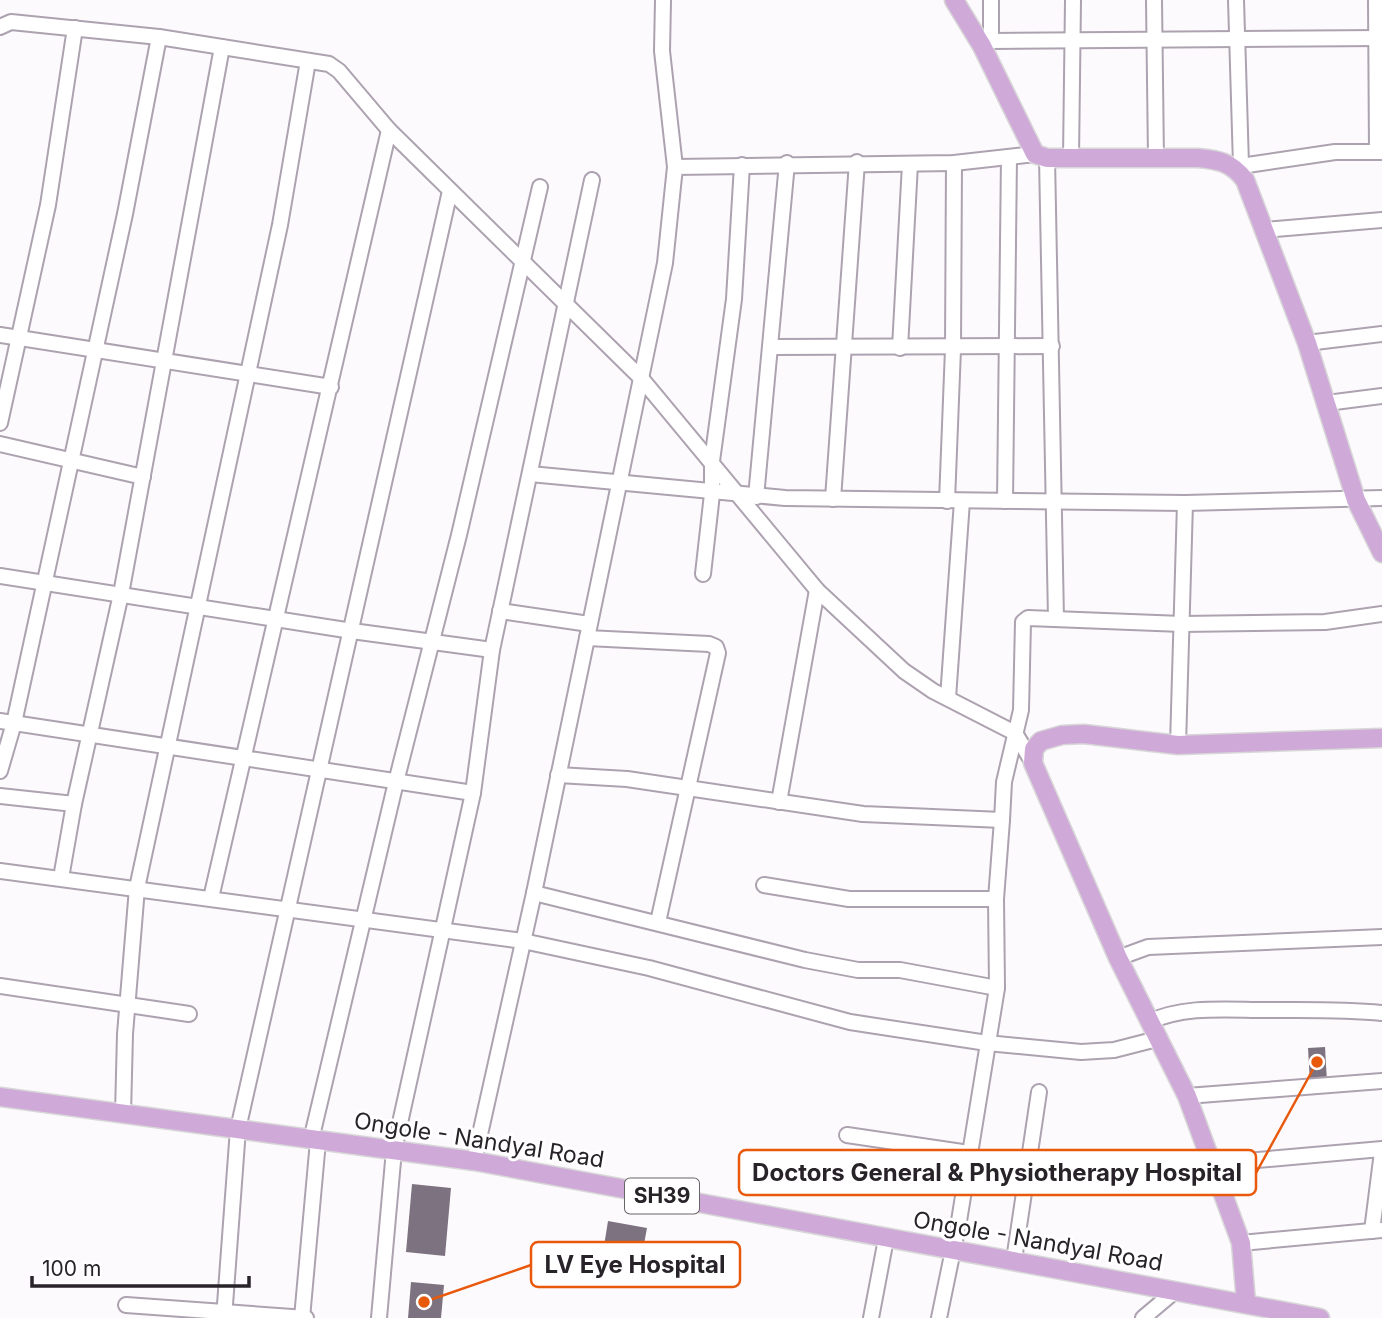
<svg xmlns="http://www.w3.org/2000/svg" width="1382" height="1318" font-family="Inter,sans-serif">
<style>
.building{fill:#7d7380}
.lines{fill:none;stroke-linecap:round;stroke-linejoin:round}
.minor-casing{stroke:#ada2b0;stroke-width:18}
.major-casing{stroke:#d8d7d8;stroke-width:21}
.minor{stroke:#fff;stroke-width:14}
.major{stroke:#cfaad8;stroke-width:18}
.labels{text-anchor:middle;stroke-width:6;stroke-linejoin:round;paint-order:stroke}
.shield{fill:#fff;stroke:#686569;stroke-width:2}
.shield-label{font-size:21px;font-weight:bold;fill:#282329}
.street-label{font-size:23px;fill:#282329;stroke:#fff}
.leader{fill:none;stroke:#e8590c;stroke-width:2.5}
.callout-dot{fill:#e8590c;stroke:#fff;stroke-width:2.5}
.callout{fill:#fff;stroke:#e8590c;stroke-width:2.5}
.callout-label{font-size:24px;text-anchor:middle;font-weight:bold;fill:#282329}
</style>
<rect width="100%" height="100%" fill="#fdfafd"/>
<g class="building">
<polygon points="1325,1047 1327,1082 1310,1083 1308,1048"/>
<polygon points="412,1184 451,1188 445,1256 406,1252"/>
<polygon points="608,1221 647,1228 639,1271 621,1267 624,1249 604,1246"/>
<polygon points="411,1282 444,1285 441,1318 408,1318"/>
</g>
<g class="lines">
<g class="minor-casing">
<g id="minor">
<polyline points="663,0 662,51 675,167"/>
<polyline points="991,0 991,41"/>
<polyline points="1154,0 1156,159"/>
<polyline points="1236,0 1241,165"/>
<polyline points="1376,0 1377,152"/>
<polyline points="0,27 11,22 159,37 329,64 339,71 389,130 641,378 817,590 904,671 933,691 1015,733 1033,763"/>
<polyline points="982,46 991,41 1382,38"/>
<polyline points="1047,158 1056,619"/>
<polyline points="1071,158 1073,0"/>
<polyline points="1234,167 1335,152 1382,152"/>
<polyline points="1263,230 1382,220"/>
<polyline points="0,335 331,387"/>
<polyline points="1307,343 1382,334"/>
<polyline points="771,347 1052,346"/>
<polyline points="900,348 910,164"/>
<polyline points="1327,403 1382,396"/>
<polyline points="0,423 48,205 75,28"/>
<polyline points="0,444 143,477"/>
<polyline points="530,474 785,498 1185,503 1382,498"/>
<polyline points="756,497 787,163"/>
<polyline points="833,499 857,162"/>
<polyline points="947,501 953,349 954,163"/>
<polyline points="1005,501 1009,157"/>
<polyline points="703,574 712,494 712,461 734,299 742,165"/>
<polyline points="0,576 352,631 492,650"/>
<polyline points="500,611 589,624"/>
<polyline points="587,638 709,644 716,647 718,653 658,922"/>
<polyline points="948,698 962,501"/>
<polyline points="0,721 473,793"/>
<polyline points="1178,745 1185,503"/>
<polyline points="0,771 14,723 125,214 159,37"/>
<polyline points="558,775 627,779 863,814 1002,820"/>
<polyline points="0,796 74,804"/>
<polyline points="779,802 817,590"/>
<polyline points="0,871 523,941 649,968 850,1022 987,1043 1081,1052 1114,1050 1157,1039"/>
<polyline points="61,878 74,804 121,594 222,47"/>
<polyline points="764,885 849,899 996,899"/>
<polyline points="534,893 805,960 858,970 900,970 997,988"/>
<polyline points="211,898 389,130"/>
<polyline points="1118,958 1148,947 1382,937"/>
<polyline points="0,986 189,1014"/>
<path d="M1149,1022c36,-17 79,-12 118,-12 39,0 77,-1 115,3"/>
<polyline points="1187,1096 1382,1081"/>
<polyline points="123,1114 125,1034 137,888 280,225 308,61"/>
<polyline points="847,1135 969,1153"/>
<polyline points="311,1140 396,782 459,535 540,187"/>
<polyline points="474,1161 534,893 665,263 675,167 954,163 1035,154"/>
<polyline points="1212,1164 1382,1149"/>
<polyline points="1372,1231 1382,1152"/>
<polyline points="1241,1243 1382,1230"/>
<polyline points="1014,1260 1039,1092"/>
<polyline points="126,1305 306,1318"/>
<polyline points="224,1318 238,1129 450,191"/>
<polyline points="302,1318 318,1141"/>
<polyline points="379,1318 394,1150 473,793 492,650 592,180"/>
<polyline points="871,1318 886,1239"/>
<polyline points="939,1318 959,1221 997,988 996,899 1002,820 1004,782 1021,710 1023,622 1028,618 1182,624 1325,622 1382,614"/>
<polyline points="1143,1318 1175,1291"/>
</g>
</g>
<g class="major-casing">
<g id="major">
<path d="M954,0l28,46 53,108 12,4h151c21,2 33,4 47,22l62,163 49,157 26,53"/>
<polyline points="0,1097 474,1161 1320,1318"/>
<polyline points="1246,1302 1241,1243 1187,1096 1118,958 1033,763 1034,749 1041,741 1062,735 1084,734 1178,745 1382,738"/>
</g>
</g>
<use href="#minor" class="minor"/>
<use href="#major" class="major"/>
</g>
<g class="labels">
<rect class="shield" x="625" y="1178.5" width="74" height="35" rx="5"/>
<g class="shield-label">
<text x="662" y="1203">SH39</text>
</g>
<g class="street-label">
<text transform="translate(479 1140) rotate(9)" y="8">Ongole - Nandyal Road</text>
<text transform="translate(1038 1241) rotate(10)" y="8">Ongole - Nandyal Road</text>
</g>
</g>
<path class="leader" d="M1317 1062L1256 1173M424 1302L531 1265"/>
<g class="callout-dot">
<circle cx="1317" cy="1062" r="7"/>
<circle cx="424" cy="1302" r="7"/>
</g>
<g class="callout">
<rect x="739" y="1150" width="517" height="45" rx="7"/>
<rect x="531" y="1242" width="209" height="45" rx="7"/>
</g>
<g class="callout-label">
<text x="997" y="1181">Doctors General &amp; Physiotherapy Hospital</text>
<text x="635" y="1273">LV Eye Hospital</text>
</g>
<path d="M32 1276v10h217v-10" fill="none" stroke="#282329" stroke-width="3.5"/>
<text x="42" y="1276" font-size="21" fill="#282329" stroke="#ffffff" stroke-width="5" paint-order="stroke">100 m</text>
</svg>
